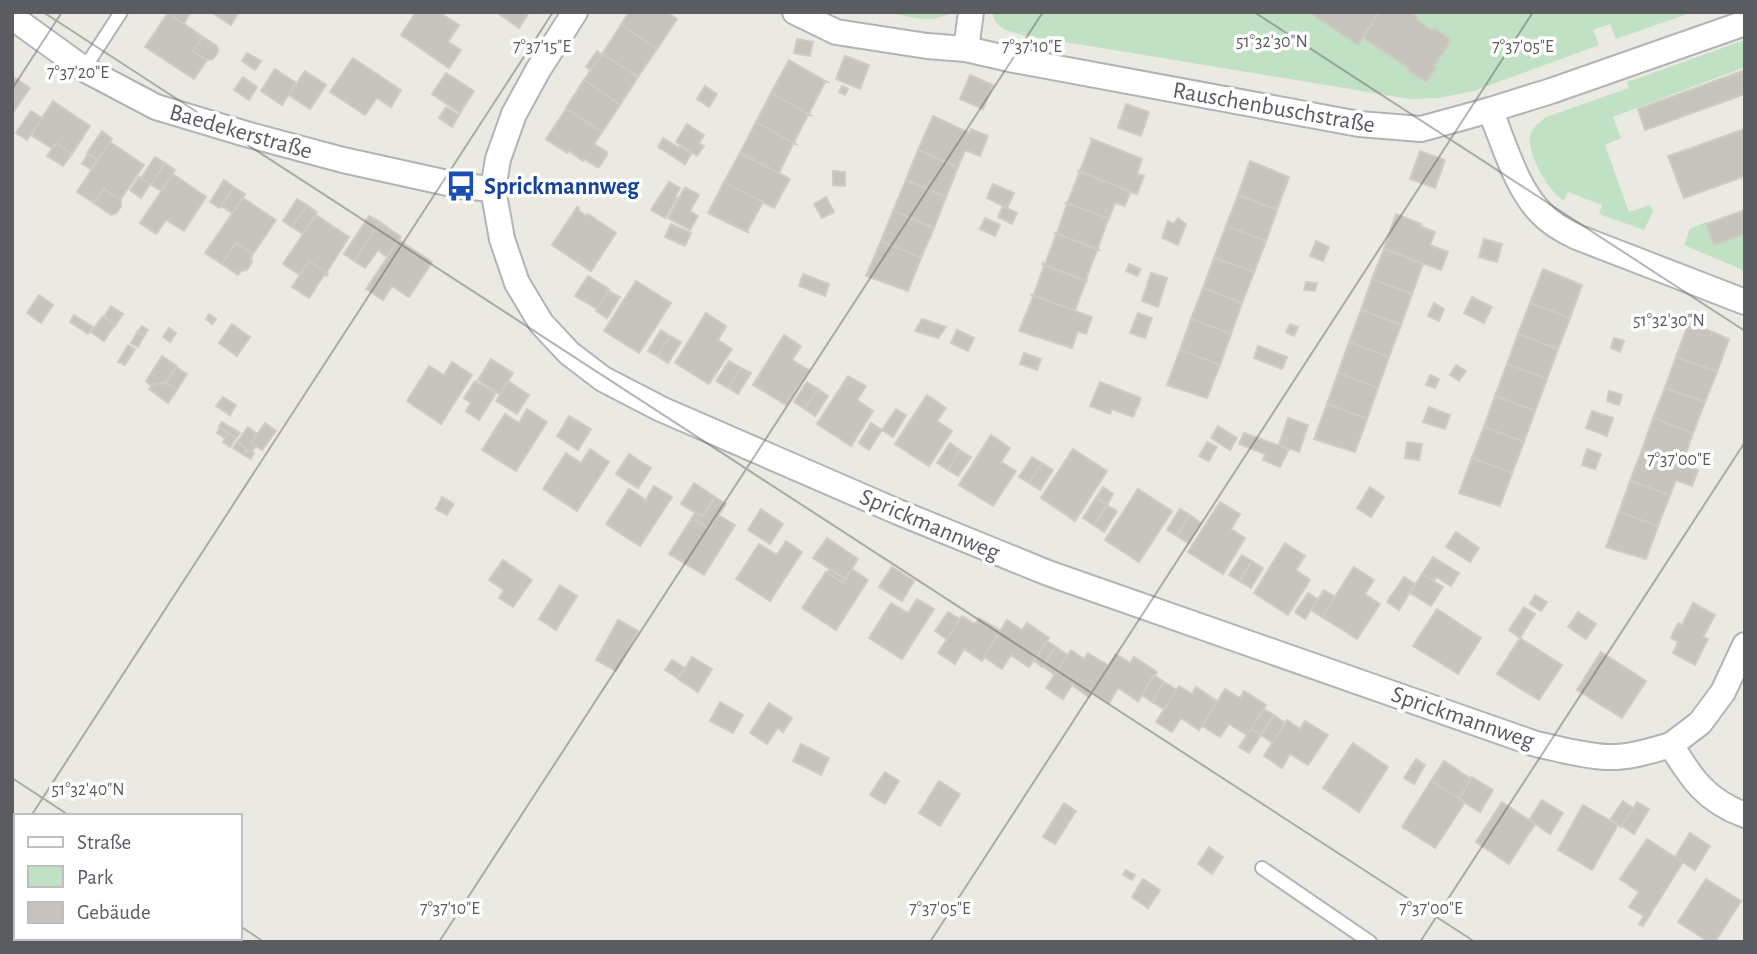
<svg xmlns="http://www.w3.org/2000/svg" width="1757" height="954" font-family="'Alegreya Sans',sans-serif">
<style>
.green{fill:#c0e1c3}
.building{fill:#c7c4be;stroke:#cfccc1;stroke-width:2}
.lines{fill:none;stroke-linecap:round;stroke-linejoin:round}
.lane-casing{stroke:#b2b3b8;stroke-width:16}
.street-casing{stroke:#b2b3b8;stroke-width:28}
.lane{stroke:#fff;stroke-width:12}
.street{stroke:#fff;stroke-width:24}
.ticks{fill:none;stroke:#5a5c61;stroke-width:2;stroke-opacity:0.45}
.labels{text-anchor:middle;stroke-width:7;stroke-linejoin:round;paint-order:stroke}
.street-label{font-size:24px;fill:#5a5c61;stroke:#fff}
.transit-label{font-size:24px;font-weight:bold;fill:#164399;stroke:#fff;text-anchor:start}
.ticks-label{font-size:18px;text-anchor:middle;fill:#5a5c61;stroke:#fff;stroke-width:7;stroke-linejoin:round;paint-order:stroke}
</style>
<rect width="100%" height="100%" fill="#ebeae2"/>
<g class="green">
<path d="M886,12h66c-19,13 -45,4 -66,0z"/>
<path d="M992,12h701l-77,27 -6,-15 -17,6 6,15 -125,46 -35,7 -29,1 -387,-64c-16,-4 -27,-6 -31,-23z"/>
<path d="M1745,40v27l-132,50 8,21 -16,7 24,67 21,-7 3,6 -9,19 -45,-16 3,-9 -34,-13 -4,8c-15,-6 -40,-51 -33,-67 3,-7 9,-11 15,-16l83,-29 -2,-6z"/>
<polygon points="1706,222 1715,244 1745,233 1745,271 1684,245 1690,229"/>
</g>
<g class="building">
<polygon points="166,12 189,12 190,13 184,24"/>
<polygon points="211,12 239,12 231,25"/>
<polygon points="416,12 439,12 459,25 448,42 461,50 449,68 401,35"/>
<polygon points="499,12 529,12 519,28 499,14"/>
<polygon points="629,12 667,12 677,19 657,49 621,25"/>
<polygon points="1309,12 1379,12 1358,45"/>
<polygon points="1379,12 1410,12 1417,17 1416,19 1432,30 1434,28 1450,39 1449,40 1450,42 1434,66 1436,68 1426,82 1408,70 1410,69 1363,38"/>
<polygon points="168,13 203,37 193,51 207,60 194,79 145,47"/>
<polygon points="621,25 657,49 638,77 602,54"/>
<polygon points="203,37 217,46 218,52 213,59 207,60 193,51"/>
<polygon points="797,39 813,42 810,56 794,53"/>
<polygon points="597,51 602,55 591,70 586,67"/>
<polygon points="247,53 261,61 255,70 242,61"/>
<polygon points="602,54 638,77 620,105 584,80"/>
<polygon points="845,56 869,65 860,89 836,79"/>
<polygon points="353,58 401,90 391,107 377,98 365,115 330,92"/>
<polygon points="789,60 827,82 825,82 809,113 810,115 771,93"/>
<polygon points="275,69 296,83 282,105 261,91"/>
<polygon points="1745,70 1745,94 1645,130 1638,109"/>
<polygon points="305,71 326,85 310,109 289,95"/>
<polygon points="446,73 474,91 460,113 432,94"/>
<polygon points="970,75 993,85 983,109 960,99"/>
<polygon points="12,76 30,88 12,114"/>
<polygon points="243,77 257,87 249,100 234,90"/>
<polygon points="584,80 620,105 602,132 566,108"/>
<polygon points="705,86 717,94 709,107 697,99"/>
<polygon points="842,86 848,89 845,95 839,92"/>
<polygon points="771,93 810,115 808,115 794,142 795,142 795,144 756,122"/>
<polygon points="53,101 90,126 72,154 56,143 53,149 31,135"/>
<polygon points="1126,104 1149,112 1141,136 1118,128"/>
<polygon points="446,107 459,115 452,127 439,118"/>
<polygon points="566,109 602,132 594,144 607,152 607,155 599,167 597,167 584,159 583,161 569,151 567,153 546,139"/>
<polygon points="31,111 42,118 27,140 16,133"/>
<polygon points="933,116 969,133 971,129 988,136 980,156 965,150 958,167 918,150"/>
<polygon points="756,122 795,144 793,144 779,173 740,153"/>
<polygon points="687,124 704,135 699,143 704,146 697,156 676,142"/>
<polygon points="1745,129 1745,176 1684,198 1668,156"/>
<polygon points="102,131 112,139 98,160 87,153"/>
<polygon points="663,138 679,148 680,146 691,154 685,164 658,147"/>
<polygon points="1090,138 1142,159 1137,174 1144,176 1137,194 1078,171 1080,171 1092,140"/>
<polygon points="110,142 144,165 120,200 104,189 94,203 77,192"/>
<polygon points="56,143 72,154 63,166 47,156"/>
<polygon points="918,150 958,167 946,197 906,180"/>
<polygon points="1420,151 1445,160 1435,188 1410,179"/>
<polygon points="740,153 790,179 774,208 724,182"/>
<polygon points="88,154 97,160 91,169 82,164"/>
<polygon points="155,157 165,163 151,185 141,178"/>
<polygon points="1250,161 1289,177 1277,210 1238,195"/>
<polygon points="165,163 175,170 161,191 151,185"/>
<polygon points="833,171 845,172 845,186 833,185"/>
<polygon points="1078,171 1137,194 1138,194 1130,192 1125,206 1115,203 1109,218 1110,219 1066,203 1068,202 1079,173"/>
<polygon points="173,174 206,197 184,231 166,220 156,234 140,223"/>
<polygon points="139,177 150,184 141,198 130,190"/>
<polygon points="224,180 234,187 220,208 210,202"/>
<polygon points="906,180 946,197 934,228 893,211"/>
<polygon points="669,182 680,188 675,197 677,198 665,218 651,210"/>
<polygon points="724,182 763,202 747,231 749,233 708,213"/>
<polygon points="993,184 1014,193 1007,208 987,198"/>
<polygon points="234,187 245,194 232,213 221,206"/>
<polygon points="685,187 699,195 690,211 698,216 690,230 668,218"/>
<polygon points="104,189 121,200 121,206 117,213 111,215 94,203"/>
<polygon points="1238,195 1277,210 1266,241 1226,226"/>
<polygon points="826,197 834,212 822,218 814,204"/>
<polygon points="243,198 276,220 253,254 236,243 222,264 205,253"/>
<polygon points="297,199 307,205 292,227 283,221"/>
<polygon points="1066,203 1110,219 1108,219 1098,248 1099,250 1055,233 1057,233 1067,204"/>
<polygon points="307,205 317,212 303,234 292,227"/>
<polygon points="1003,206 1017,213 1012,224 998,217"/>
<polygon points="577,207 579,208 578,210 586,216 588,214 616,233 591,271 552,245"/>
<polygon points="1745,210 1745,234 1714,245 1706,224"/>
<polygon points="893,211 934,228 921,258 881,241"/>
<polygon points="1396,214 1421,224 1420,226 1435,232 1430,245 1448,252 1441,270 1384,249"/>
<polygon points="316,215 349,237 326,273 309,261 300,275 283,264"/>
<polygon points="369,216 380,222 354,261 344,254"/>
<polygon points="985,218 1000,225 995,236 980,229"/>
<polygon points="1178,218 1186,224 1178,245 1162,238 1168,221 1174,224"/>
<polygon points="380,222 401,237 387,257 378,250 365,268 354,261"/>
<polygon points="671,224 691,233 685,246 665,237"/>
<polygon points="1226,226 1266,241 1254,272 1214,258"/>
<polygon points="1055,233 1099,250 1097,250 1086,279 1088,281 1043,265 1043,263 1045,264 1056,235"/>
<polygon points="1484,239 1502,244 1497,262 1479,257"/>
<polygon points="399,240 432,262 409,297 392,286 383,300 366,289"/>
<polygon points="881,241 921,258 908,291 866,276"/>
<polygon points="1316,241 1329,247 1323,261 1310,256"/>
<polygon points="236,243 253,254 251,257 252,262 247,270 241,271 238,275 222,264"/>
<polygon points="1384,249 1423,264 1412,294 1372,279"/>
<polygon points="1214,258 1254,272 1242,303 1203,288"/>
<polygon points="309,261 328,274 326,276 324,275 309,298 292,287"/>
<polygon points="1129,264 1141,269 1137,276 1126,271"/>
<polygon points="1043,265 1087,281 1086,281 1075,310 1076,311 1032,295 1034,294 1044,266"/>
<polygon points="1543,269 1582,285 1570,318 1530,303"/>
<polygon points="1151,273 1167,278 1158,307 1142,301"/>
<polygon points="803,274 829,284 825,296 799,286"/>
<polygon points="588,276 609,289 597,309 575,296"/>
<polygon points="1372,279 1412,294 1401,325 1361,310"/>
<polygon points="636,281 671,303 639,353 604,331"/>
<polygon points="1306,282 1317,283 1315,291 1304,290"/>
<polygon points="1203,288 1242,303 1231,334 1191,319"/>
<polygon points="608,291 620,297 607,318 596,311"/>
<polygon points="39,295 53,305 41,323 27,313"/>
<polygon points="1032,295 1092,317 1086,334 1078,331 1072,348 1019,331 1033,297"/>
<polygon points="1472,297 1492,307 1484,323 1464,313"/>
<polygon points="1434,303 1444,309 1439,321 1428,316"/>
<polygon points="1530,303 1570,318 1558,349 1518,334"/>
<polygon points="111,306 123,314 115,325 104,317"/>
<polygon points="1361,310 1401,325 1389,357 1349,342"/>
<polygon points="706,313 726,326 718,340 732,349 709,384 675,363"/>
<polygon points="1138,313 1152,318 1145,338 1130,333"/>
<polygon points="209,314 216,319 212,324 206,319"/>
<polygon points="74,315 93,327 88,334 70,322"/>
<polygon points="103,316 115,325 104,341 91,332"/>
<polygon points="922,319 946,327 938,338 915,331"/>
<polygon points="1191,319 1231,334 1220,365 1180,350"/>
<polygon points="1689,322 1729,339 1717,372 1676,357"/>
<polygon points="232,324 250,337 237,356 219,343"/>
<polygon points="1290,324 1298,327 1294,336 1286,332"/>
<polygon points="142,326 148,330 144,336 137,332"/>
<polygon points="169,328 176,333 170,342 163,337"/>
<polygon points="661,330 670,336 657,356 648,351"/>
<polygon points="957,330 974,338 968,351 951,343"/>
<polygon points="137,332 144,336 138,347 131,343"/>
<polygon points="1518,334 1558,349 1547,379 1507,364"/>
<polygon points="784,335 801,346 792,360 809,370 786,405 753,385"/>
<polygon points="670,336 681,342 668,363 657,356"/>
<polygon points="1614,338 1624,341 1620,352 1611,348"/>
<polygon points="1349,342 1389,357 1378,388 1338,373"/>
<polygon points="128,345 135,349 125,365 118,362"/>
<polygon points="1258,346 1287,357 1282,369 1254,358"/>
<polygon points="1180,350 1220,365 1207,398 1167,385"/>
<polygon points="1024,353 1041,359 1037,370 1020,364"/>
<polygon points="162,356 177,366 166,383 150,385 146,381"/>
<polygon points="1676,357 1717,372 1705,402 1665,388"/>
<polygon points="491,359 513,373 500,394 478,380"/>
<polygon points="729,361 741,368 728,388 716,381"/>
<polygon points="452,362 472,375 441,424 407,401 429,366 444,375"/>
<polygon points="1507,364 1547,379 1535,411 1495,396"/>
<polygon points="1456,365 1466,371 1459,381 1450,375"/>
<polygon points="176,367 187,374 177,390 166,383"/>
<polygon points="741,368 751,373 738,394 728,388"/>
<polygon points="1338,373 1378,388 1367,419 1327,404"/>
<polygon points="1430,375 1439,379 1435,388 1426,385"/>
<polygon points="848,376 866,386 857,400 873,411 851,446 817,424"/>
<polygon points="475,381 496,393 479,420 466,411 471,403 464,398"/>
<polygon points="508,381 529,395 517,414 496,401"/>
<polygon points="807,382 818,389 805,409 794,402"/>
<polygon points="1100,382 1141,398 1133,417 1112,409 1110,414 1090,406"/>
<polygon points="166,383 177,390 168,403 149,389 152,385"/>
<polygon points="1665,388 1705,402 1693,433 1653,418"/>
<polygon points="818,389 828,396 815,416 805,409"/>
<polygon points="1609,391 1622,395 1619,405 1607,401"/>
<polygon points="927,395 946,408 937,421 952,431 929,466 895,444"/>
<polygon points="1495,396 1535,411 1524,442 1484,427"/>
<polygon points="223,397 236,405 230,415 216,406"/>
<polygon points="1327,404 1367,419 1355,452 1314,439"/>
<polygon points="1429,407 1450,415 1445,429 1423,422"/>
<polygon points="527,409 547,422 516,471 482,450 505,414 519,423"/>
<polygon points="896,409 906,415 893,437 882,430"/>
<polygon points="1592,411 1613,418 1607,436 1586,428"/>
<polygon points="569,416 591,429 578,450 557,436"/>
<polygon points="1288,418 1308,425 1299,452 1279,445"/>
<polygon points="1653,418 1693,433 1682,464 1642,450"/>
<polygon points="222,422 240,433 236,438 219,427"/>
<polygon points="265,423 276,431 262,450 251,443"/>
<polygon points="871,423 882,430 869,450 859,443"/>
<polygon points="1218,426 1237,438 1230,450 1211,438"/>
<polygon points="220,427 228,433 225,438 217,433"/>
<polygon points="248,427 257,434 251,443 256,446 251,452 237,442"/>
<polygon points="1484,427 1524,442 1512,473 1472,458"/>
<polygon points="228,433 236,438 230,447 223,442"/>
<polygon points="1244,433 1289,449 1280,467 1263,460 1265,454 1239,444"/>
<polygon points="991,435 1010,448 1001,462 1016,471 993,506 959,485"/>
<polygon points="237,442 247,450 244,455 233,448"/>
<polygon points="1207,442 1217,447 1209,461 1199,456"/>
<polygon points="1407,442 1422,444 1419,460 1405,458"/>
<polygon points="950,443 960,450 948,470 937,463"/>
<polygon points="590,449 609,462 577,511 543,489 566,453 581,463"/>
<polygon points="1073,449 1107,471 1075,521 1041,498"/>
<polygon points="1587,449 1601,454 1595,469 1582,465"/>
<polygon points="247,450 254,453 251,459 244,455"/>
<polygon points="960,450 971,457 958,476 948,470"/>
<polygon points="1642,450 1698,470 1692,486 1676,480 1670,495 1630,481"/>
<polygon points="629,454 651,468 638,488 616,474"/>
<polygon points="1032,457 1042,463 1029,483 1019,477"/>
<polygon points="1472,458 1512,473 1500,506 1459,493"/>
<polygon points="1042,463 1053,470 1040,490 1029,483"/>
<polygon points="1630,481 1670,495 1658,526 1619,512"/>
<polygon points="694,483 715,497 702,517 681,504"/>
<polygon points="654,486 672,497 640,546 606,524 629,489 646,500"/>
<polygon points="1103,487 1113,494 1107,505 1096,498"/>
<polygon points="1370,487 1384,497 1371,517 1357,508"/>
<polygon points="1138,489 1172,511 1139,562 1105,540"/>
<polygon points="442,497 454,504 447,515 436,509"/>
<polygon points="715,497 726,504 709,529 692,518 695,513 702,517"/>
<polygon points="1096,498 1107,505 1094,525 1083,518"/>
<polygon points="1220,502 1240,514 1231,529 1245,538 1223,574 1188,552"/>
<polygon points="1107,505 1117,511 1104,532 1094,525"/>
<polygon points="761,509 783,524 770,544 748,530"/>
<polygon points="1180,509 1190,515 1177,536 1167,530"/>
<polygon points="1619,512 1658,526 1646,559 1606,547"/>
<polygon points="718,515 735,525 704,575 669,554 692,518 709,529"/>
<polygon points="1190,515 1201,523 1188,543 1177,536"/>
<polygon points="1456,532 1479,548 1470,562 1446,547"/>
<polygon points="827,538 858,559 845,579 813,558"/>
<polygon points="786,541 802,552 770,601 736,579 759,544 777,555"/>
<polygon points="1285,543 1305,556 1296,570 1310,580 1288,615 1254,593"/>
<polygon points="1242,555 1252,561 1239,581 1229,575"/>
<polygon points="1433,557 1459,573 1451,586 1436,577 1434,581 1422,574"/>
<polygon points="503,560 532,580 513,607 499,598 504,590 489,580"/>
<polygon points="1252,561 1263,568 1251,588 1239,581"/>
<polygon points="892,567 914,581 902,601 879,587"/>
<polygon points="1354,567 1374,580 1365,594 1380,604 1357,639 1322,617"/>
<polygon points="830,569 845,579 843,583 827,573"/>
<polygon points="852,569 868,580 836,630 802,608 826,572 843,583"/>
<polygon points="1422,574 1443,587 1431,606 1410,593"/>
<polygon points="1404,577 1415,584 1399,610 1387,602"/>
<polygon points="560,585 577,596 556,630 539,619"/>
<polygon points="1324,590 1335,597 1322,617 1311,610"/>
<polygon points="1308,593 1318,599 1305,619 1295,612"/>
<polygon points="1535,595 1547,602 1541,611 1530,604"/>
<polygon points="917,599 934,609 902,659 869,638 891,603 908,613"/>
<polygon points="1693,603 1715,615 1703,637 1708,639 1695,665 1673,653 1678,642 1671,638 1678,623 1682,625"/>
<polygon points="1524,607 1535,614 1520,638 1509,630"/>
<polygon points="1437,609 1481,638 1458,674 1413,646"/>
<polygon points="948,612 960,619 947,639 935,631"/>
<polygon points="1578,612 1596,624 1586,639 1568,627"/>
<polygon points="962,616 975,624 979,618 1001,631 982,661 964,649 955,664 938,653"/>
<polygon points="618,620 638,631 616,671 596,660"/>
<polygon points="1007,620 1022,630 1027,623 1049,638 1029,667 1011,655 1002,669 984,657"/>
<polygon points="1520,638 1562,665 1539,700 1497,674"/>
<polygon points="1047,641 1056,647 1043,667 1034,661"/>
<polygon points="1056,647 1068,655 1055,675 1043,666"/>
<polygon points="1071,650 1084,659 1088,653 1109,666 1089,697 1072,685 1063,699 1046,688"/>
<polygon points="1601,652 1646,681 1622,718 1577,690"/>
<polygon points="1116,654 1130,663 1134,657 1157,672 1138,701 1118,688 1109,703 1092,692"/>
<polygon points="692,657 712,669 698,692 678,679"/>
<polygon points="672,660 685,668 678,678 665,670"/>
<polygon points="1154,675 1164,682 1152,702 1142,695"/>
<polygon points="1164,682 1177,690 1164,709 1152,702"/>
<polygon points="1179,686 1192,694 1196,687 1217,701 1199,730 1181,718 1172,732 1156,722"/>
<polygon points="1225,689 1240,698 1244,691 1266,705 1247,735 1229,724 1220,737 1202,726"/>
<polygon points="720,702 743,715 733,733 710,721"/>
<polygon points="769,703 792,718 783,732 778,728 767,744 750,733"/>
<polygon points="1264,709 1274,715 1261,735 1251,729"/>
<polygon points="1274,715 1285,723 1273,743 1261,735"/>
<polygon points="1287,720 1300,729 1305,721 1328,735 1308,765 1290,754 1282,768 1264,756"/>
<polygon points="1251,729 1261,735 1249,753 1239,747"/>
<polygon points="1353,743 1388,767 1359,812 1323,788"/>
<polygon points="801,744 829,758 821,775 793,761"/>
<polygon points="1416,759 1425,765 1414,784 1404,778"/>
<polygon points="1444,761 1471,779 1459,799 1431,781"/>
<polygon points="885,772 899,781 885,804 870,795"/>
<polygon points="1472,777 1493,790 1480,812 1459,799"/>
<polygon points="939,781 960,794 940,826 919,813"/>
<polygon points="1431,781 1465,802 1435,848 1402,827"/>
<polygon points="1542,800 1563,813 1550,834 1529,820"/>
<polygon points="1623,801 1633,808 1621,827 1610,820"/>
<polygon points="1502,802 1535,824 1509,864 1476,842"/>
<polygon points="1637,802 1649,809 1634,834 1622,826"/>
<polygon points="1064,803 1076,811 1055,844 1043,837"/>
<polygon points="1583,805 1618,825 1592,870 1558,850"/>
<polygon points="1690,833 1710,846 1695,870 1675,857"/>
<polygon points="1647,839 1683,862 1643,926 1639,924 1644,916 1629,907 1639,892 1620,879"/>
<polygon points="1209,847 1223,857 1212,874 1198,864"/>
<polygon points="1126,870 1135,875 1132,880 1123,875"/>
<polygon points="1143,879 1160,890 1148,908 1132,897"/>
<polygon points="1706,879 1741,901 1715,942 1709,942 1678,922"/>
</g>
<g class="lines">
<g class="lane-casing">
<g id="lane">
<polyline points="84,69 121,12"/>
<polyline points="1262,868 1370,942"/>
</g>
</g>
<g class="street-casing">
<g id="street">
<path d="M575,12l-37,58 -24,44 -16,45 -5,30 9,50 15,44 24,40 28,30 34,26 58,30 237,103 150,61 488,171c23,5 47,12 70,13 22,1 44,-6 65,-12 20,33 35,56 74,70"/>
<polyline points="795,12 836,32 927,46 966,49 1014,60 1359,124 1421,129 1490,110 1551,91 1745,23"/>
<polyline points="12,17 84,69 156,107 246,134 343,160 461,186 493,189"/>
<polyline points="966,49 971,12"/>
<path d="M1490,110c14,33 26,78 51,103 10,11 23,18 36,24l168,65"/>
<polyline points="1671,745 1700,723 1723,692 1745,645"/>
</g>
</g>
<use href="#lane" class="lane"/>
<use href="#street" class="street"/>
</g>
<path class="ticks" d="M43,12l1432,930M1254,12l491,319M12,89l50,-77M12,778l58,38M31,816l522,-804M12,844l4,-5M240,926l24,16M439,942l604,-930M930,942l603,-930M1420,942l325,-500"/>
<defs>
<g id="bus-bare" transform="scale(2.415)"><path d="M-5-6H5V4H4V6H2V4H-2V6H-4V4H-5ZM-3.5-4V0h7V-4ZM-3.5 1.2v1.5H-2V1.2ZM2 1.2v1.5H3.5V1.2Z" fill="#1a4fb4" stroke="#fff" stroke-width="2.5" paint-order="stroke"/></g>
</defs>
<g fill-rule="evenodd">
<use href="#bus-bare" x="461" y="186"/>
</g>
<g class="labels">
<g class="street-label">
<text transform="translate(1274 107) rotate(10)" y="8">Rauschenbuschstraße</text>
<text transform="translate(241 131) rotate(16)" y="8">Baedekerstraße</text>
<text transform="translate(930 524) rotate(23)" y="8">Sprickmannweg</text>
<text transform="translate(1463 717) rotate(19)" y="8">Sprickmannweg</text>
</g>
<g class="transit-label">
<text x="484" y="194">Sprickmannweg</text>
</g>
</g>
<g class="ticks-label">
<text x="1272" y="47">51°32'30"N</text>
<text x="542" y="52">7°37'15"E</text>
<text x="1032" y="52">7°37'10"E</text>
<text x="1523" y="52">7°37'05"E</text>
<text x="78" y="78">7°37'20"E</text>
<text x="1669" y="326">51°32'30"N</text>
<text x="1679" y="465">7°37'00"E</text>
<text x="88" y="795">51°32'40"N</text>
<text x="450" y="914">7°37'10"E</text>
<text x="940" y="914">7°37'05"E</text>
<text x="1431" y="914">7°37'00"E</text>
</g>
<rect width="1757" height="954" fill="none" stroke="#5a5c61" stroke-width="28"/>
<rect x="14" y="814" width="228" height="126" fill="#ffffff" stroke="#bdbec0" stroke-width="2"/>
<rect x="28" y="837" width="35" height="10" fill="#ffffff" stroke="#bdbec0" stroke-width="2"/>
<text x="77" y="849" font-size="21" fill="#5a5c61">Straße</text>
<rect x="28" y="866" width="35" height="21" fill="#c0e1c3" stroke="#bdbec0" stroke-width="2"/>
<text x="77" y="884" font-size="21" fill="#5a5c61">Park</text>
<rect x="28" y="902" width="35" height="21" fill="#c7c4be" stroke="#bdbec0" stroke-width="2"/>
<text x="77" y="919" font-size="21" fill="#5a5c61">Gebäude</text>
</svg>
